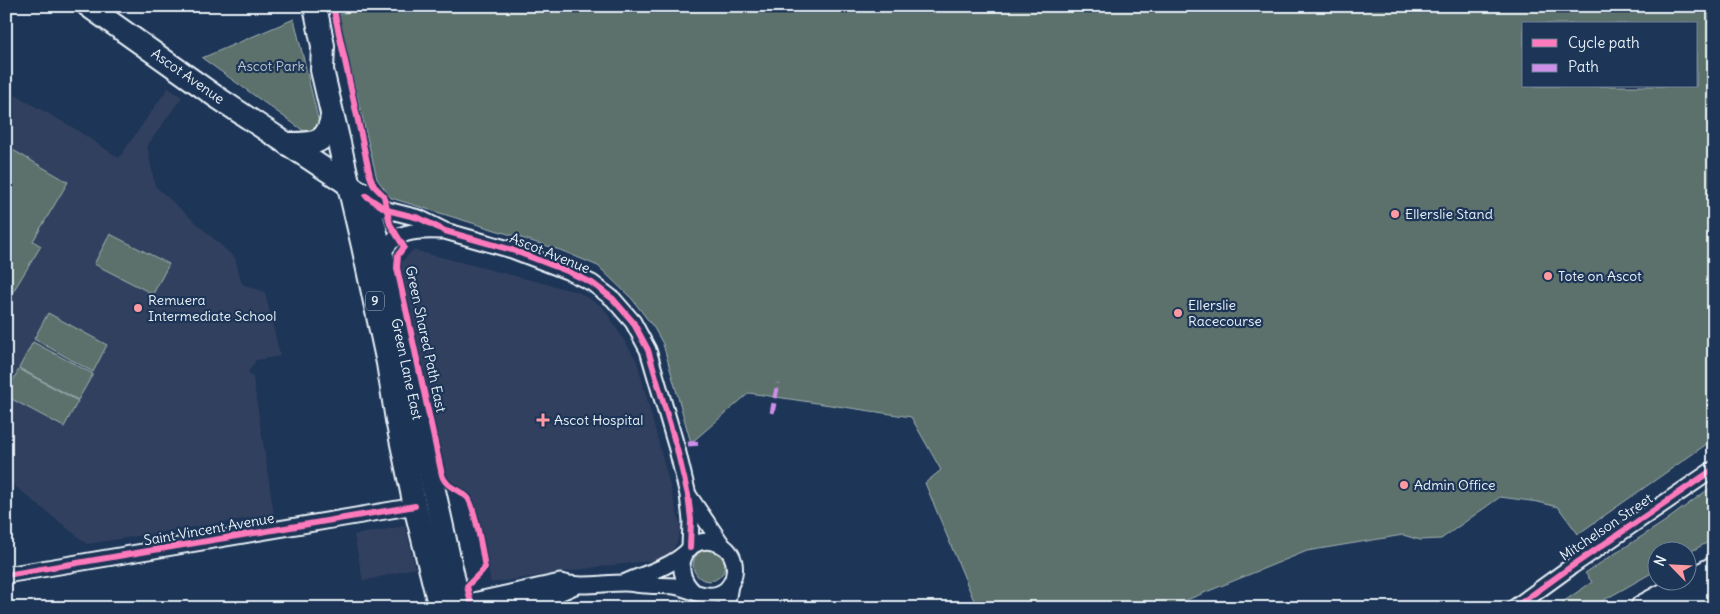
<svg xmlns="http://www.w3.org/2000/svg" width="1720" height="614" font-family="Delius,sans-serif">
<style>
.built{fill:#31415e}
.green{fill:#5c716c;stroke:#a2b1b2;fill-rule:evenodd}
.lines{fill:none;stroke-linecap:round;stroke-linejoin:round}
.street-casing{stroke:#e8f1f8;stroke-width:19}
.secondary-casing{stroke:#e8f1f8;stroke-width:25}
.primary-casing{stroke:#e8f1f8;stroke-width:26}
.highway-casing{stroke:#e8f1f8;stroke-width:30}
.street{stroke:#1d3557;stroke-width:15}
.secondary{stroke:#1d3557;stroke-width:21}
.primary{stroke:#1d3557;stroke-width:22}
.highway{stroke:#1d3557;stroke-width:26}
.quiet{stroke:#ce8fe9;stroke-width:5;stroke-dasharray:10 5;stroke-linecap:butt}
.cycleway-casing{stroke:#1d3557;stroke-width:9}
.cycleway{stroke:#fd7abc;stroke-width:6}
.poi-dot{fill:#ff9aa2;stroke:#1d3557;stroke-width:2}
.labels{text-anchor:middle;stroke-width:4.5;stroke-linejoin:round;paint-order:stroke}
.shield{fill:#1d3557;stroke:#abb9c8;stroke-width:1}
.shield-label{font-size:12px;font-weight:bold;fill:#e8f1f8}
.park-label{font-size:14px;fill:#b7c4c7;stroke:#1d3557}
.street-label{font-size:14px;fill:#e8f1f8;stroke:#1d3557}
.poi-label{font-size:14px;fill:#e8f1f8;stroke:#1d3557;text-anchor:start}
</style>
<rect width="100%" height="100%" fill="#1d3557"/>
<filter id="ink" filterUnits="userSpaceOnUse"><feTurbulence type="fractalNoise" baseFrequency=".02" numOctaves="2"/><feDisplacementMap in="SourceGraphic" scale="10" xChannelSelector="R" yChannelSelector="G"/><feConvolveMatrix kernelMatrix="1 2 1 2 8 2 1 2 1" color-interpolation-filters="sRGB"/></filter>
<g filter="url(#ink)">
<g class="built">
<polygon points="168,88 182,97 147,146 155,186 235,258 242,284 265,292 280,356 256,360 248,372 253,378 274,514 87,544 6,479 6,90 72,127 119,158"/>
<polygon points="413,250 578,292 603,307 637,361 681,528 677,542 670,554 658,560 597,567 491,583 472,495 448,479 398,266"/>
<polygon points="405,526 415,568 363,581 354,535"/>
<polygon points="664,600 682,604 692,608 623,608"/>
</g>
<g class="green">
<path d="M366,6h1348v433l-136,95 -20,-27 -20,-5 -38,-5 -59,42 -21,1 -17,-5 -96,16 -140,57h-190l-52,-125 16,-13 -30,-53 -162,-24 -58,50 -28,-99 -9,-16 -22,-29 -34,-33 -38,-16 -169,-52 -14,-19 -39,-164zM1524,24h172v62h-172z"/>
<polygon points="294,19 321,131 315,139 202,58"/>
<polygon points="6,146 68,182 33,241 41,246 6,303"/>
<polygon points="110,234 169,264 153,294 94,264"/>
<polygon points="48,313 107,345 93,372 34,339"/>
<polygon points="33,342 93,374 78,400 19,368"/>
<polygon points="19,369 78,401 64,427 6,396 6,393"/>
<polygon points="1714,485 1714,539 1688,553 1688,552 1658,552 1657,570 1590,608 1554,608 1592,582 1585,573 1664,522"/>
<circle cx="709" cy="565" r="16"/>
</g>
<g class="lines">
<g class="street-casing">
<g id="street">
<polyline points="366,196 387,210 419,218 445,231 512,250 567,271 592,283 613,299 633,322 648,350 677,449 688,495 691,520 690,548"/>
<path d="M382,256c10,-26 35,-26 59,-25"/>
<polyline points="689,496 723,546"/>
<polyline points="6,575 415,506"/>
<path d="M626,582c20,-9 42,-14 59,-29"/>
<path d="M450,606l110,-24c23,6 41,1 64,1 8,0 15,2 23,2 9,1 18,0 27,1 15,2 28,13 44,8 21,-7 22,-40 3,-49 -30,-16 -55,22 -27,47"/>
<polyline points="503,608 548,598 575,586"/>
<polyline points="726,608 730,585"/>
<polyline points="1514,608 1572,566 1714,469"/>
</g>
</g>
<g class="secondary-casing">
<polyline id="secondary" points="88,6 215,96 358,191"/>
</g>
<g class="primary-casing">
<g id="primary">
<polyline points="315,6 323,46 322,70 363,246 388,363 397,420 415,506 440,608"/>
<path d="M288,144c24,0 40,1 44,-28"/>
<polyline points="366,194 382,256 460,608"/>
<polyline points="515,608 522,604"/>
</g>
</g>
<g class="highway-casing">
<g id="highway">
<polyline points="1644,608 1714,570"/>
<polyline points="1691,608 1714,595"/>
</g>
</g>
<use href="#street" class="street"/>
<use href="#secondary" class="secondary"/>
<use href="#primary" class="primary"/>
<use href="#highway" class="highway"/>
<g class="quiet">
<polyline points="772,413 778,383"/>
<polyline points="688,444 700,443"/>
</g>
<g class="cycleway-casing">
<g id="cycleway">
<path d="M333,6l37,170 4,10 10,10 6,28 14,23 -6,8 -1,13 45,207c4,13 17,14 26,23 7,10 15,57 17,70l-18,18 5,22"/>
<polyline points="366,196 387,210 419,218 445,231 512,250 567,271 592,283 613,299 633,322 648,350 677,449 688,495 691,520 690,548"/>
<polyline points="6,575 415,506"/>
<polyline points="1514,608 1572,566 1714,469"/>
</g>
</g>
<use href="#cycleway" class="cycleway"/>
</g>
</g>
<g class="poi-dot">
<circle cx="1395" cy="214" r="5"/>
<circle cx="1548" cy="276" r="5"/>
<circle cx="138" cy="308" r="5"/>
<circle cx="1178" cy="313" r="5"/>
<path d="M540.5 412.5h5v5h5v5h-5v5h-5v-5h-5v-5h5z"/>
<circle cx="1404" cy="485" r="5"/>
</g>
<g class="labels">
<rect class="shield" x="366" y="291.5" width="18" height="19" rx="4"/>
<g class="shield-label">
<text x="375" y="305">9</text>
</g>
<g class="park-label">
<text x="271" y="71">Ascot Park</text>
</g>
<g class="street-label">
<text transform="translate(188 76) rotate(35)" y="5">Ascot Avenue</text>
<text transform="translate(550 253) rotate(22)" y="5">Ascot Avenue</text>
<text transform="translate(426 339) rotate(78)" y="5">Green Shared Path East</text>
<text transform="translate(407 369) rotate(78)" y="5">Green Lane East</text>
<text transform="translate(1606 527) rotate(-34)" y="5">Mitchelson Street</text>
<text transform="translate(209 529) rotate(-10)" y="5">Saint Vincent Avenue</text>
</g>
<g class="poi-label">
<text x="1405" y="219">Ellerslie Stand</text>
<text x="1558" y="281">Tote on Ascot</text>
<text x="148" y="305">Remuera<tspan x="148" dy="16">Intermediate School</tspan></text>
<text x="1188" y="310">Ellerslie<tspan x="1188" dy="16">Racecourse</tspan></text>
<text x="554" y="425">Ascot Hospital</text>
<text x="1414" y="490">Admin Office</text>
</g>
</g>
<rect width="1720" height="614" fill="none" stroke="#1d3557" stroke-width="25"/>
<rect x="12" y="12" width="1695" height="589" fill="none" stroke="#e8f1f8" stroke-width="2" filter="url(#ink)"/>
<rect x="1522" y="22" width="175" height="65" fill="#1d3557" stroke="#6e8097"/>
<rect x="1532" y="39" width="25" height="8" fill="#fd7abc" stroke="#6e8097"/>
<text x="1568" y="48" font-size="15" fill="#e8f1f8">Cycle path</text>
<rect x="1532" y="64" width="25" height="8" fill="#ce8fe9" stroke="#6e8097"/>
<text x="1568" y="72" font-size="15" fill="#e8f1f8">Path</text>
<g transform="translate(1672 566) rotate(294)"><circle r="24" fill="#1d3557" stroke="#6e8097"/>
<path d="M0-4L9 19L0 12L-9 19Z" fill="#ff9aa2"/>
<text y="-8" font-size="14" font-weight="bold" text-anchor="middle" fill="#e8f1f8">N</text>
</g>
</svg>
